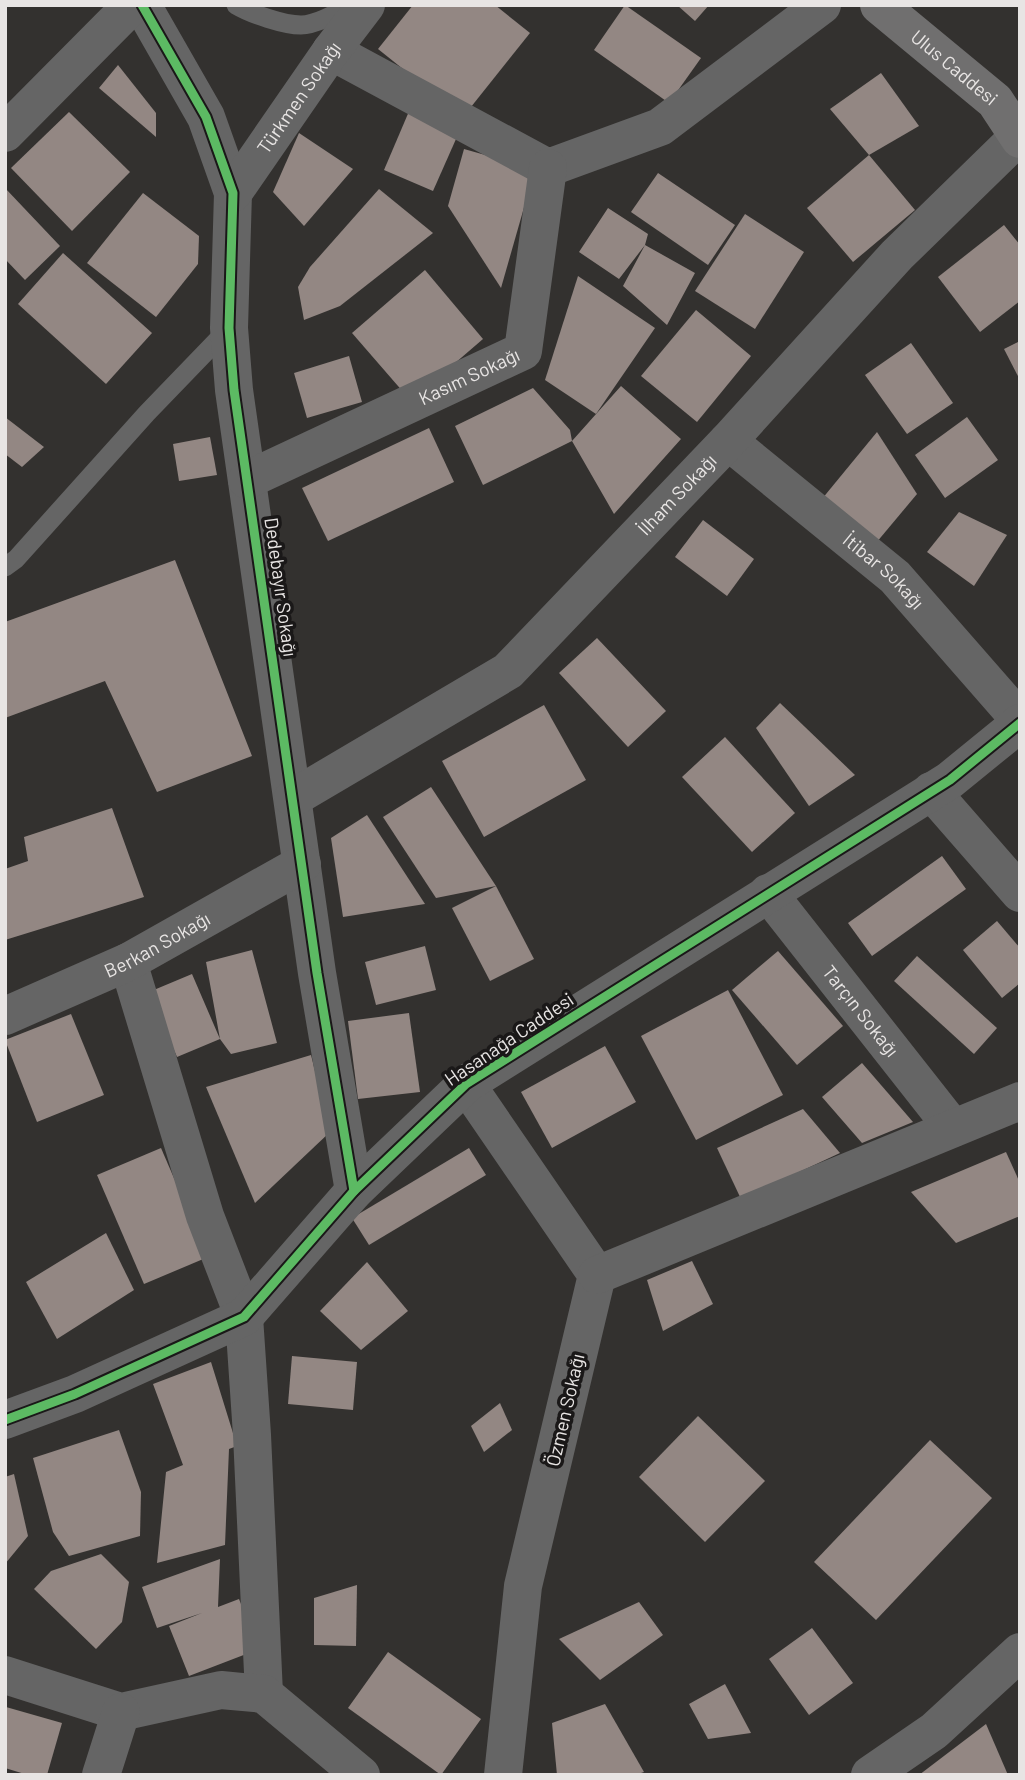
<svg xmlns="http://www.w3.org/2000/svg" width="1025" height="1780" font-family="Barlow,sans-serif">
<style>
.building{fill:#938783}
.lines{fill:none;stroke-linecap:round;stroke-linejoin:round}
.service{stroke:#656565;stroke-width:19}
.minor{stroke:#656565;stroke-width:38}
.primary{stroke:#706f6f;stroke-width:38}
.cycleway-casing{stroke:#1a1818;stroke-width:13}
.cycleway{stroke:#5cba63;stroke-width:9}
.labels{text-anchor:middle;stroke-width:7;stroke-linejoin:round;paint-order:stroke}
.street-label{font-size:19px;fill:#e8e5e4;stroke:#1a1818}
</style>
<rect width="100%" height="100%" fill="#33312f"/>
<g class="building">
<polygon points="413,5 495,5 530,33 463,117 378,49"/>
<polygon points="625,5 701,58 669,103 594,50"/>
<polygon points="677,5 709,5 695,21"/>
<polygon points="118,65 156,113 156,137 99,88"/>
<polygon points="881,73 919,126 869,155 830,109"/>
<polygon points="410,109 460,130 433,191 384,170"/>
<polygon points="69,112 130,172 72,231 11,168"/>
<polygon points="299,133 353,169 304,226 273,192"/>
<polygon points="464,149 535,169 501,288 448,206"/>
<polygon points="869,155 915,210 853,262 807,208"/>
<polygon points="658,173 735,225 708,265 631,212"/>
<polygon points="5,188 60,246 25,280 5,259"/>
<polygon points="379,189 433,233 340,306 304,320 298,287 310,267"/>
<polygon points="143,193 199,236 198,264 156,317 87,263"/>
<polygon points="608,208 648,234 645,245 695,273 667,325 623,286 645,245 619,279 579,252"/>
<polygon points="745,214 804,252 755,329 695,291"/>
<polygon points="1004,225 1020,245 1020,301 980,332 938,277"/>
<polygon points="63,253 152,333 106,384 18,304"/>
<polygon points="425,270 483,339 411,401 352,333"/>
<polygon points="578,276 655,328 596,414 545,380"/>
<polygon points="696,310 751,356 697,422 641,376"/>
<polygon points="1020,341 1020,380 1004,349"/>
<polygon points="911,343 953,403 907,434 865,375"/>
<polygon points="349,356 362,402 307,418 294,373"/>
<polygon points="621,386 681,439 614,514 572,441 483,485 455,426 533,388 570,430 572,441"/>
<polygon points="5,417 44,447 22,467 5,454"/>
<polygon points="967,417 998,460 945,498 915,455"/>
<polygon points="429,428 454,482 328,541 302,488"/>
<polygon points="877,432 917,494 871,549 817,505"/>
<polygon points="210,437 217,475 179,481 173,444"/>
<polygon points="959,512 1007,535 974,586 927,552"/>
<polygon points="703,520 754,559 727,596 675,557"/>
<polygon points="175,560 252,756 157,792 105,681 5,718 5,622"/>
<polygon points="597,638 666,711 628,747 559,673"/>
<polygon points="780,703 855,775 809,806 756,728"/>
<polygon points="544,705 586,780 484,837 442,761"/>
<polygon points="725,737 795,813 752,852 682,777"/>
<polygon points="431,787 496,886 436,898 383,817"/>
<polygon points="112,808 144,897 5,940 5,869 28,861 24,837"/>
<polygon points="367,815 425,904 343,917 331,838"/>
<polygon points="942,856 966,889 872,956 848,923"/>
<polygon points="496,886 534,959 490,981 452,908"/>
<polygon points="997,921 1020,948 1020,983 1002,998 963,950"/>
<polygon points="425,946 436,990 376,1005 365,962"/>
<polygon points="252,950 277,1043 231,1054 220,1039 177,1057 149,992 192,974 220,1039 206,962"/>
<polygon points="778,951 843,1026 797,1065 732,990"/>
<polygon points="917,956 997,1028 974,1054 894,981"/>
<polygon points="728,990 783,1095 696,1140 641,1036"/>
<polygon points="409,1013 420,1092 358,1099 348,1021"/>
<polygon points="71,1014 104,1095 37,1122 5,1040"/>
<polygon points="605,1046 636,1102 552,1148 521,1092"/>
<polygon points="311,1055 330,1132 255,1203 206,1087"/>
<polygon points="862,1063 913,1122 862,1143 822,1097"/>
<polygon points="803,1109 840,1153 741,1199 717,1148"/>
<polygon points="161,1148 208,1257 144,1284 97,1175"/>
<polygon points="469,1148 486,1175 369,1245 352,1218"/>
<polygon points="1006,1152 1020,1183 1020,1216 956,1243 911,1192"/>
<polygon points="106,1233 134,1290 57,1339 26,1282"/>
<polygon points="692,1261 713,1304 663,1331 647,1280"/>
<polygon points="367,1262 408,1311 361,1350 320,1311"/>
<polygon points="292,1356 357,1362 353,1410 288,1404"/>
<polygon points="211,1362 237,1446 229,1449 225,1545 157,1563 166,1472 183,1465 153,1384"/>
<polygon points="500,1403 512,1430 484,1452 471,1426"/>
<polygon points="698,1416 765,1481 705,1542 639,1477"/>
<polygon points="119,1430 141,1492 140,1536 69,1556 53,1532 33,1458"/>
<polygon points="930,1440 992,1498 876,1620 814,1562"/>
<polygon points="14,1474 28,1536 5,1564 5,1477"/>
<polygon points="101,1554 129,1582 122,1622 96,1649 34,1589 51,1571"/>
<polygon points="220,1559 218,1607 239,1599 259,1649 189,1676 169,1626 202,1613 157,1628 142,1587"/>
<polygon points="357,1585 356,1646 314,1645 314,1598"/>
<polygon points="639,1602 663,1635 600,1680 559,1639"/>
<polygon points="812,1628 853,1683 809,1715 769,1659"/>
<polygon points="388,1652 481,1719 441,1775 348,1708"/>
<polygon points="725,1684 751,1733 708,1739 689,1704"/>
<polygon points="605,1704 644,1772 635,1775 557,1775 552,1723"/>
<polygon points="6,1707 62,1723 47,1775 28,1775 5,1768"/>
<polygon points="986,1724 1008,1775 919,1775"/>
</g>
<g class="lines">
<g class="service">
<path d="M236,5c15,9 48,20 65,20 12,0 38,-11 45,-20"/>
<polyline points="5,567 16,559 147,413 229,328"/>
</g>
<g class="minor">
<polyline points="142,5 206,117 233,193 229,328 234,390 317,973 354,1191"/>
<polyline points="331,51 548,168 660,127 822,5"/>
<polyline points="5,133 132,5"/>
<path id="s1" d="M233,193l98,-142 35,-46"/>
<path id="s2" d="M728,441l167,136 125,143"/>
<path id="s3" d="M247,480l276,-129 25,-183"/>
<polyline points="931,791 1020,893"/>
<path id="s4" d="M293,798l215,-127 220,-230 169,-186 123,-120"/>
<path id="s5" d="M768,893l185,235"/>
<polyline points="128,962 205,1216 244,1317 252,1435 264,1694"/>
<path id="s6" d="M5,1016l123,-54 174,-98"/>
<polyline points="466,1084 597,1275 523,1586 503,1775"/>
<polyline points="597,1275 1020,1101"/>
<polyline points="5,1420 75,1394 244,1317 354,1191 466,1084 950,780 1020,723"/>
<polyline points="5,1675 121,1712 221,1690 264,1694 361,1775"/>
<polyline points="101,1775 121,1712"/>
<polyline points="870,1775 934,1731 1020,1652"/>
</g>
<path class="primary" id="s7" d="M879,5l116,96 25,38"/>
<g class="cycleway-casing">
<g id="cycleway">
<polyline points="142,5 206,117 233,193 229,328 234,390 317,973 354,1191"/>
<polyline points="5,1420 75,1394 244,1317 354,1191 466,1084 950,780 1020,723"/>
</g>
</g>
<use href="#cycleway" class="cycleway"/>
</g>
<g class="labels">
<g class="street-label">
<text dy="7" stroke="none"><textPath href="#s7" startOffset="98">Ulus Caddesi</textPath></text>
<text dy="7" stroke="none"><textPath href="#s1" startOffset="116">Türkmen Sokağı</textPath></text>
<text dy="7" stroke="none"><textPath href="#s3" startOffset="245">Kasım Sokağı</textPath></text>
<text dy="7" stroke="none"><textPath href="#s4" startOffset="494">İlham Sokağı</textPath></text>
<text dy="7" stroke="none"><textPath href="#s2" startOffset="203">İtibar Sokağı</textPath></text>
<text transform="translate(281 587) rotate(82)" y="7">Dedebayır Sokağı</text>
<text dy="7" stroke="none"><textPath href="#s6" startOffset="168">Berkan Sokağı</textPath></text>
<text dy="7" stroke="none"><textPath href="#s5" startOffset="150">Tarçın Sokağı</textPath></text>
<text transform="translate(509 1039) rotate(-34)" y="7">Hasanağa Caddesi</text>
<text transform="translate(565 1410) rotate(-77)" y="7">Özmen Sokağı</text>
</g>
</g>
<rect width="1025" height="1780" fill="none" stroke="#e8e5e4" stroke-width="14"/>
</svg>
